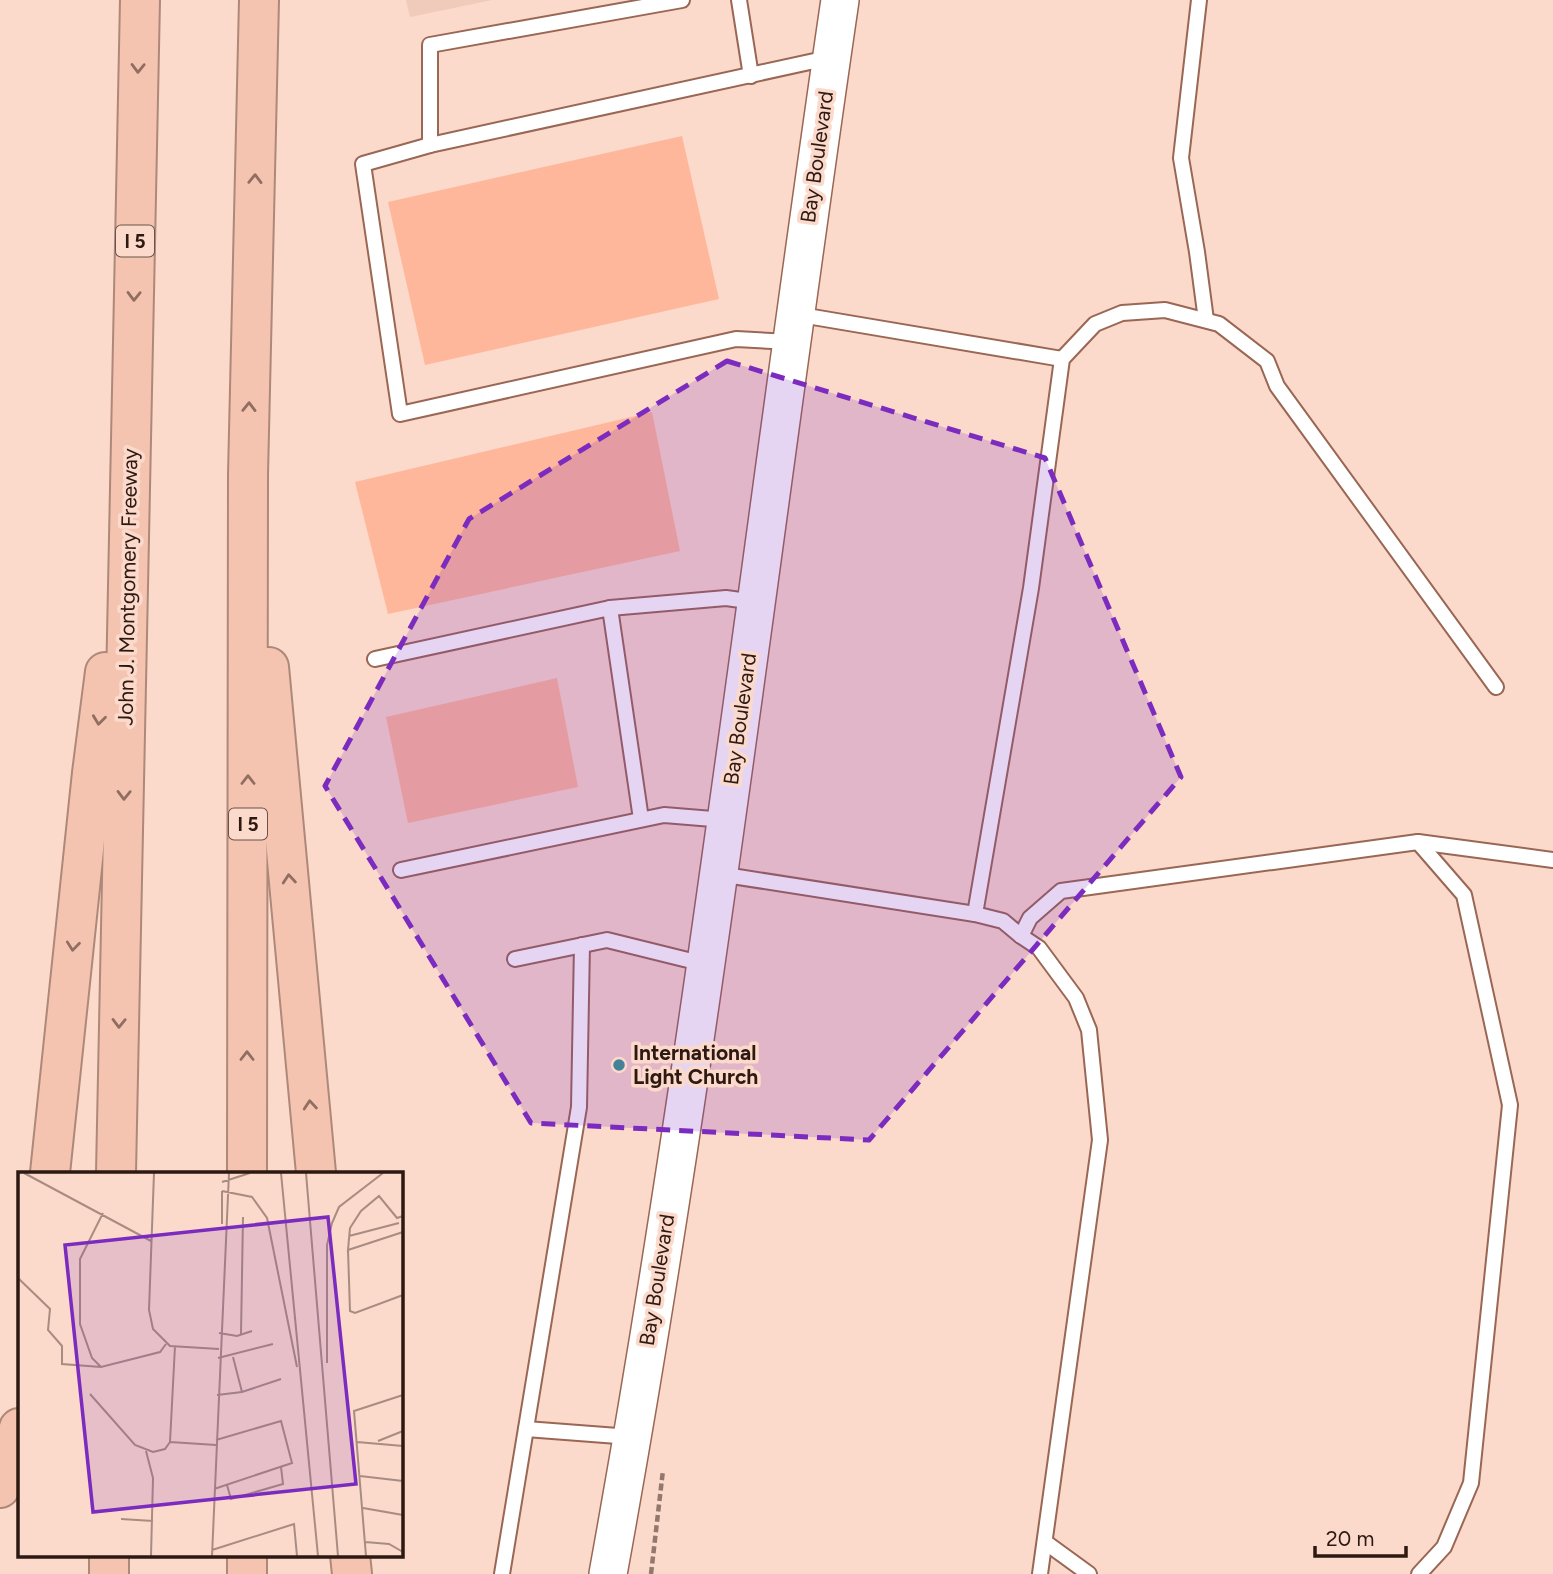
<svg xmlns="http://www.w3.org/2000/svg" width="1553" height="1574" font-family="Figtree,sans-serif">
<style>
.built{fill:#f0cabb}
.building{fill:#ffb79b}
.lines{fill:none;stroke-linecap:round;stroke-linejoin:round}
.lane-casing{stroke:#996754;stroke-width:18}
.secondary-casing{stroke:#996754;stroke-width:40}
.highway-casing{stroke:#ae8879;stroke-width:42}
.path{stroke:#93786d;stroke-width:4.5;stroke-dasharray:7 3.5;stroke-linecap:butt}
.lane{stroke:#fff;stroke-width:14}
.secondary{stroke:#fff;stroke-width:37}
.highway{stroke:#f4c4b1;stroke-width:38}
.oneway{stroke:#906e61}
.marked{fill:#7b2cbf;fill-opacity:0.2;stroke:#7b2cbf;stroke-width:5;stroke-dasharray:14 9;stroke-linejoin:round}
.poi-dot{fill:#438297;stroke:#fbd9cb;stroke-width:2.5}
.labels{text-anchor:middle;stroke-width:7;stroke-linejoin:round;paint-order:stroke}
.shield{fill:#fbd9cb;stroke:#6b5349;stroke-width:2}
.shield-label{font-size:19px;font-weight:bold;fill:#2d1911}
.street-label{font-size:21px;fill:#2d1911;stroke:#fbd9cb}
.poi-label{font-size:21px;font-weight:bold;fill:#2d1911;stroke:#fbd9cb;text-anchor:start}
.inset-road{fill:none;stroke:#a98c81;stroke-width:2}
.view{fill:#7b2cbf;fill-opacity:0.15;stroke:#7b2cbf;stroke-width:3.5}
.inset-edge{fill:none;stroke:#2d1911;stroke-width:3.5}
</style>
<rect width="100%" height="100%" fill="#fbd9cb"/>
<polygon class="built" points="406,0 492,0 410,17"/>
<g class="building">
<polygon points="682,136 719,299 425,365 388,202"/>
<polygon points="652,412 680,551 388,614 355,482"/>
<polygon points="557,678 578,787 408,823 386,717"/>
</g>
<g class="lines">
<g class="lane-casing">
<g id="lane">
<polyline points="739,0 751,76"/>
<polyline points="1199,0 1181,158 1197,252 1206,320"/>
<polyline points="430,145 430,45 682,0"/>
<polyline points="795,314 1062,359"/>
<polyline points="790,342 736,339 400,414 363,164 430,145 828,58"/>
<polyline points="610,608 726,598 755,602"/>
<polyline points="375,659 610,608 641,819"/>
<polyline points="1418,842 1464,895 1510,1105 1471,1483 1444,1547 1419,1574"/>
<polyline points="401,870 664,815 725,820"/>
<polyline points="719,874 975,914 1003,921 1021,936 1039,948 1076,998 1089,1030 1100,1140 1040,1574"/>
<polyline points="975,914 1031,588 1062,359 1095,324 1122,313 1165,310 1219,324 1267,361 1277,386 1496,687"/>
<polyline points="1021,936 1030,918 1061,891 1418,842 1553,860"/>
<polyline points="515,959 607,940 704,964"/>
<polyline points="526,1429 631,1437"/>
<polyline points="1045,1542 1089,1574"/>
<polyline points="502,1574 579,1107 582,945"/>
</g>
</g>
<g class="secondary-casing">
<path id="secondary" d="M608,1574c95,-522 155,-1049 232,-1574"/>
</g>
<g class="highway-casing">
<g id="highway">
<polyline points="269,667 316,1173"/>
<polyline points="50,1173 92,773 105,672"/>
<polyline points="116,1173 140,0"/>
<polyline points="247,1173 248,475 259,0"/>
<polyline points="0,1488 19,1428"/>
<polyline points="350,1555 352,1574"/>
<polyline points="109,1574 109,1555"/>
<polyline points="247,1574 247,1555"/>
</g>
</g>
<polyline class="path" points="651,1574 663,1470"/>
<use href="#lane" class="lane"/>
<use href="#secondary" class="secondary"/>
<use href="#highway" class="highway"/>
</g>
<defs><path id="oneway-chevron" d="M-2-3.5L2.5 0L-2 3.5" fill="none" stroke-width="1.6" stroke-linecap="round" stroke-linejoin="round" transform="scale(1.75)"/></defs>
<g class="oneway">
<use href="#oneway-chevron" transform="translate(138 68) rotate(91)"/>
<use href="#oneway-chevron" transform="translate(255 179) rotate(-89)"/>
<use href="#oneway-chevron" transform="translate(134 296) rotate(91)"/>
<use href="#oneway-chevron" transform="translate(249 407) rotate(-89)"/>
<use href="#oneway-chevron" transform="translate(99 720) rotate(97)"/>
<use href="#oneway-chevron" transform="translate(248 780) rotate(-90)"/>
<use href="#oneway-chevron" transform="translate(124 795) rotate(91)"/>
<use href="#oneway-chevron" transform="translate(289 879) rotate(-95)"/>
<use href="#oneway-chevron" transform="translate(73 946) rotate(96)"/>
<use href="#oneway-chevron" transform="translate(119 1023) rotate(91)"/>
<use href="#oneway-chevron" transform="translate(247 1056) rotate(-90)"/>
<use href="#oneway-chevron" transform="translate(310 1105) rotate(-95)"/>
</g>
<path class="marked" d="M727,361l318,97 136,319 -312,363 -338,-17 -206,-337 144,-267z"/>
<circle class="poi-dot" cx="619" cy="1065" r="7"/>
<g class="labels">
<g class="shield">
<rect x="116" y="225.5" width="38" height="31" rx="5"/>
<rect x="229" y="808.5" width="38" height="31" rx="5"/>
</g>
<g class="shield-label">
<text x="135" y="248">I 5</text>
<text x="248" y="831">I 5</text>
</g>
<g class="street-label">
<text transform="translate(817 157) rotate(-82)" y="7">Bay Boulevard</text>
<text transform="translate(128 587) rotate(-89)" y="7">John J. Montgomery Freeway</text>
<text transform="translate(740 719) rotate(-82)" y="7">Bay Boulevard</text>
<text transform="translate(657 1280) rotate(-81)" y="7">Bay Boulevard</text>
</g>
<g class="poi-label">
<text x="633" y="1060">International<tspan x="633" dy="24">Light Church</tspan></text>
</g>
</g>
<g transform="translate(18 1172)">
<rect width="385" height="385" fill="#fbd9cb"/>
<path class="inset-road" d="M6,1l127,68M136,1l-5,137 4,19 17,17 49,3M263,1l37,383M288,1l32,383M204,10l28,-9M204,19v33M204,19l30,6 15,21 30,149M385,44l-6,2 -18,-22 -18,15 -11,17 -2,22 55,-18M331,64l50,-13M330,78l2,61 5,2 48,-18M0,106l32,31 -2,21 14,16v18l39,3 59,-15 6,-8M201,161l18,3 15,-5M223,162l2,-117M215,185l9,35 39,-13M200,186l55,-14M309,191v-118l5,-22 7,-16 44,-34M83,195l-9,-9 -12,-34v-65l23,-46M72,222l45,51 18,7 12,-3 5,-7 5,-96M199,223l25,-3M360,269l25,-10M152,270l46,3M339,270l46,4M128,279l7,27 -2,78M342,304l43,5M209,313l4,14 52,-15 -2,-17M196,317l78,-26 -11,-42 -65,19M345,336l40,7M103,347l32,2M347,370l24,2 14,8M194,378l82,-26 3,32M194,384l17,-383M348,384l-12,-145 49,-16"/>
<path class="view" d="M310,45l28,267 -263,28 -28,-267z"/>
<rect width="385" height="385" class="inset-edge"/>
</g>
<path d="M1315 1546v10h91v-10" fill="none" stroke="#2d1911" stroke-width="3.5"/>
<text x="1326" y="1546" font-size="21" fill="#2d1911" stroke="#fbd9cb" stroke-width="5" paint-order="stroke">20 m</text>
</svg>
